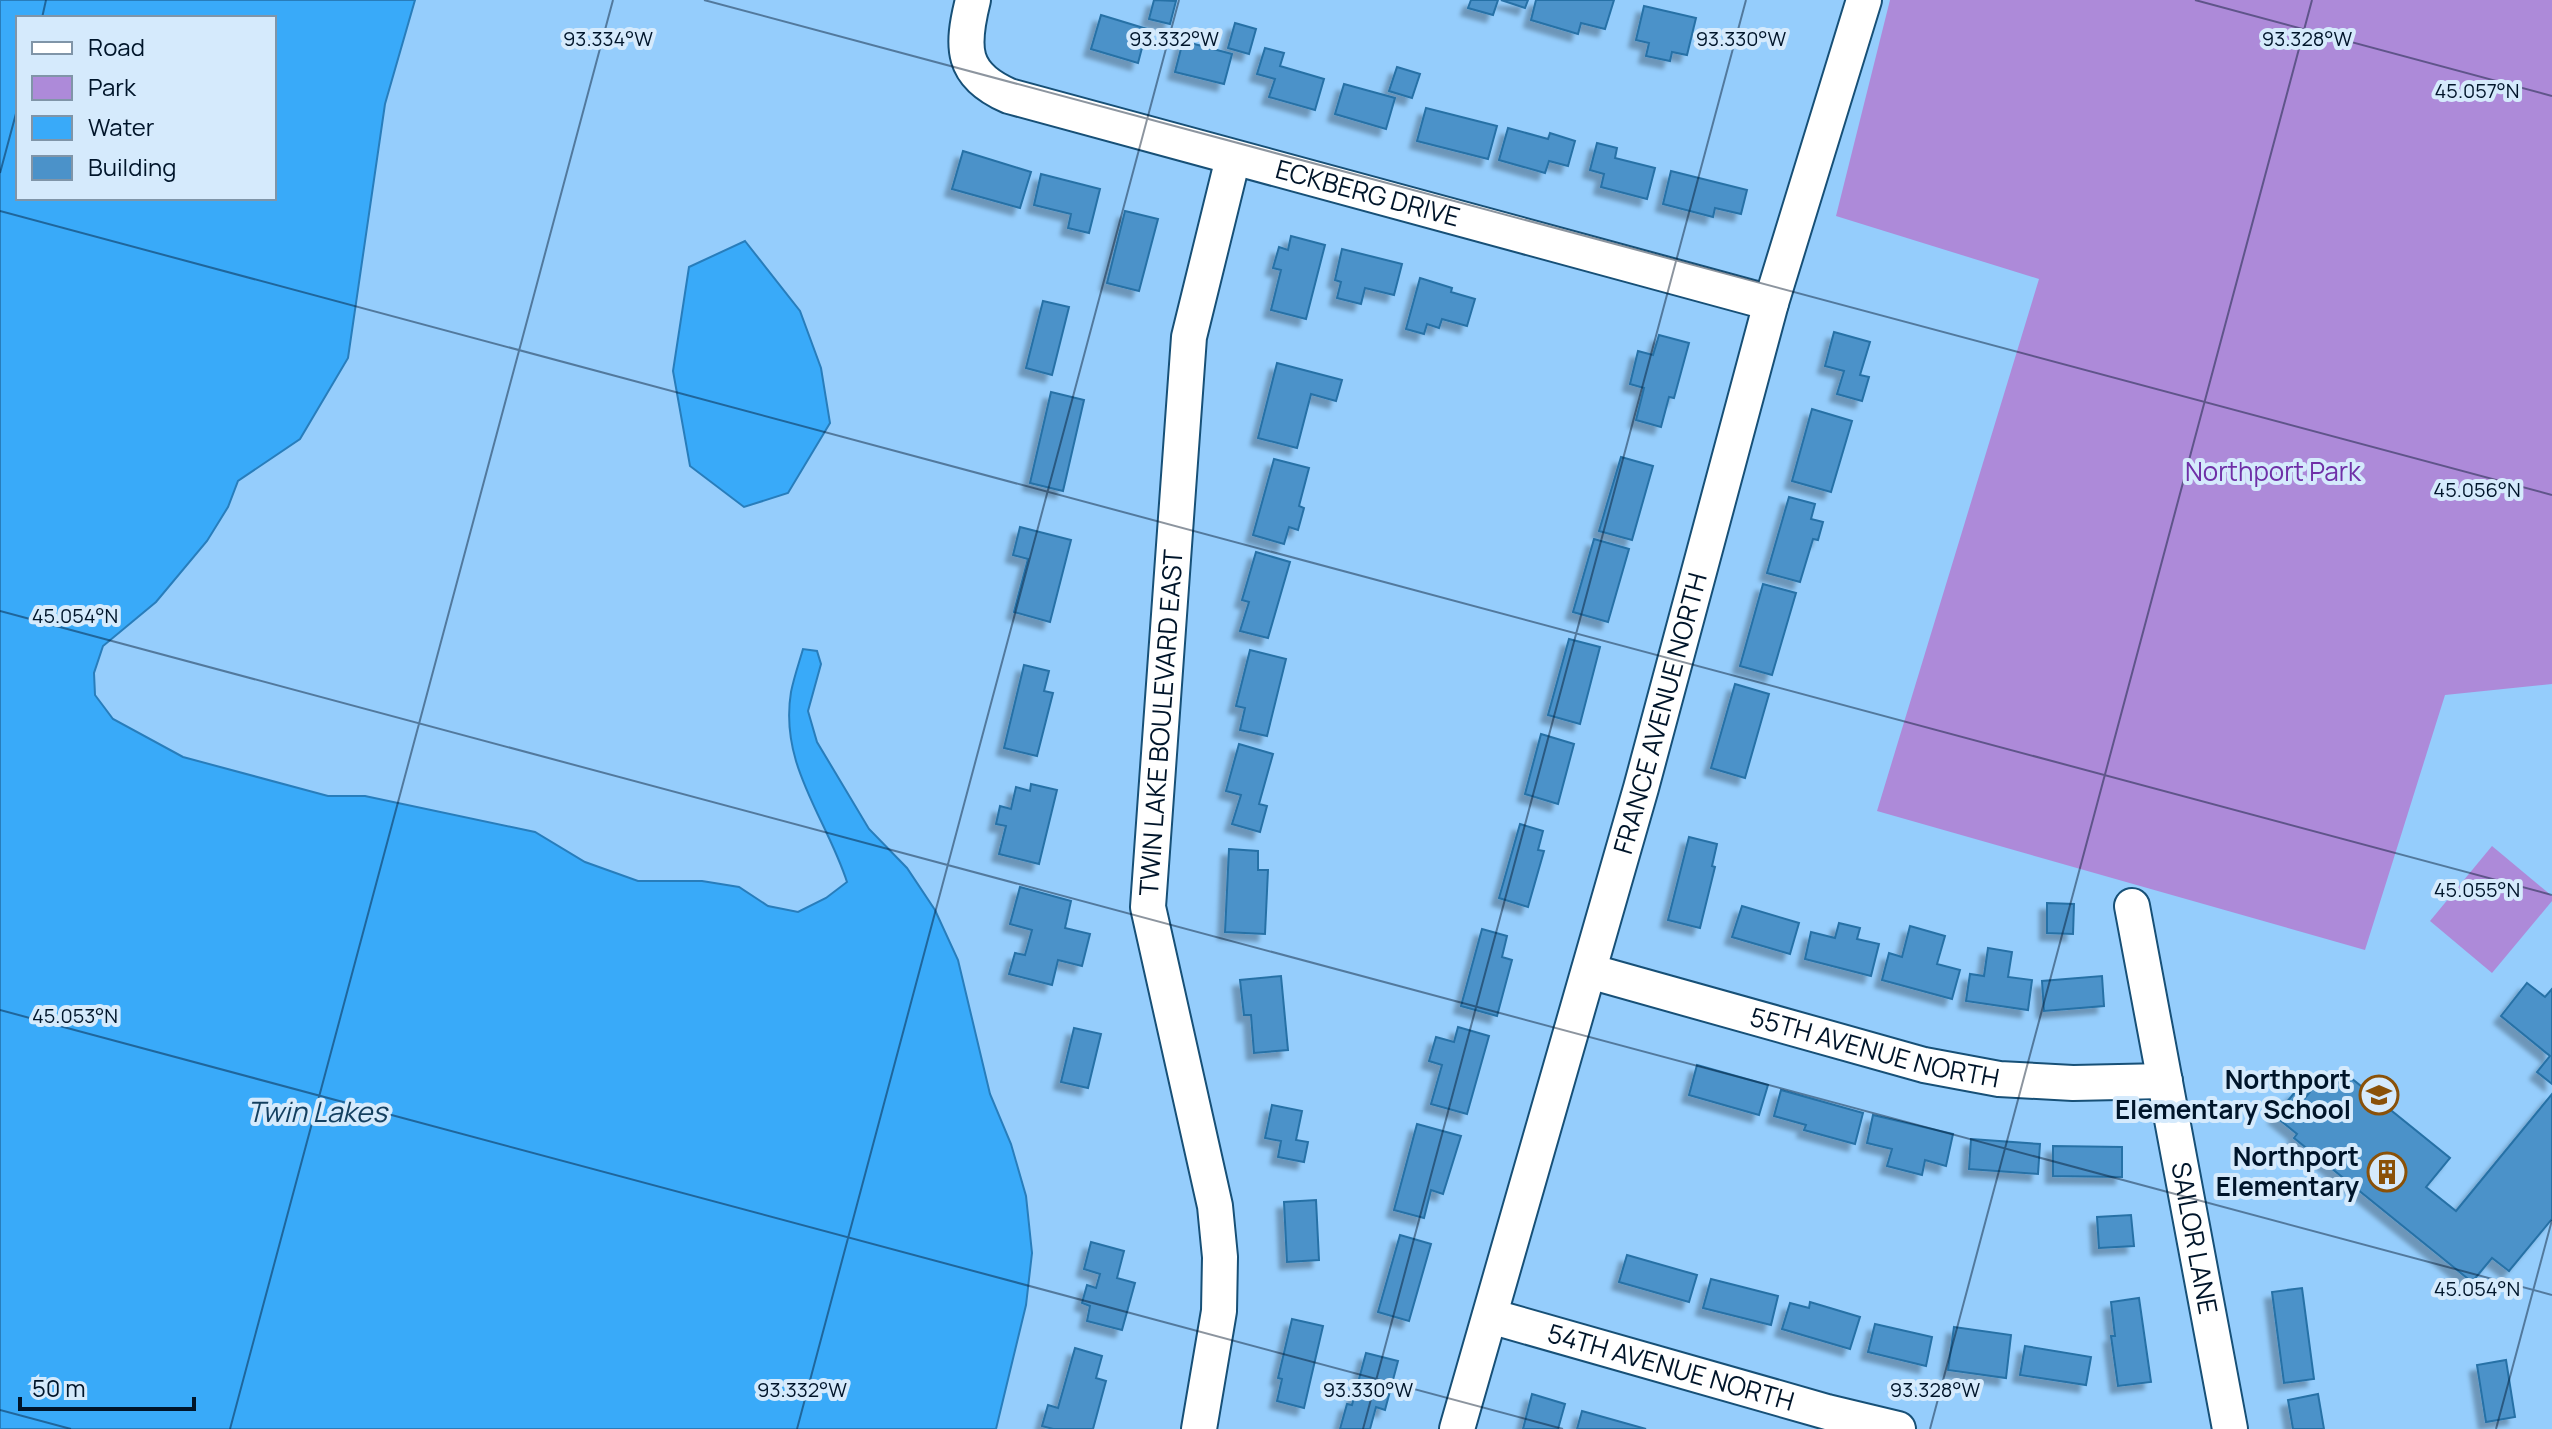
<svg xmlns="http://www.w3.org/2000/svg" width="2552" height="1429" font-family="Manrope,sans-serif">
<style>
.green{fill:#ad8ad9}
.water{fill:#39aaf9;stroke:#287dbb;stroke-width:2;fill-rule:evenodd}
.building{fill:#4b92c9;stroke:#2771a6;stroke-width:2;filter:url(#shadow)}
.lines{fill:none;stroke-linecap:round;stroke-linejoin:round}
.minor-casing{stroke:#175077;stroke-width:38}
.minor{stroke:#fff;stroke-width:34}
.ticks{fill:none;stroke:#00152a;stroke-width:2;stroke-opacity:0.45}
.labels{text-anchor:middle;stroke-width:8;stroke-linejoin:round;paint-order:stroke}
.street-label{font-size:26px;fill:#00152a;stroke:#d5eafc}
.park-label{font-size:26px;fill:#6f30a7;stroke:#d5eafc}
.poi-label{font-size:26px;font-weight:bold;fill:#00152a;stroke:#d5eafc;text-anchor:end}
.water-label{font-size:28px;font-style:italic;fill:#133f5f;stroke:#d5eafc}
.ticks-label{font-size:20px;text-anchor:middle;fill:#00152a;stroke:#d5eafc;stroke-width:8;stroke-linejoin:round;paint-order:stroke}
</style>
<defs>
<filter id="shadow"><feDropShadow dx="-7" dy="7" stdDeviation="2" flood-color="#0004"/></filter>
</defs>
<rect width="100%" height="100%" fill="#95cdfc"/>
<g class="green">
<polygon points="1890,0 2552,0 2552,684 2445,695 2365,950 1877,811 2039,279 1836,216"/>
<polygon points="2492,846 2552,896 2552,901 2492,973 2430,921"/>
</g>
<g class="water">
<path d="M0,0h415l-30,104 -37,254 -48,81 -62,42 -10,26 -21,34 -51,61 -53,44 -9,27 1,22 18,24 70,38 145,39h37l170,36 50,30 53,19h64l37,6 29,19 30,6 28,-14 21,-16c-21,-65 -68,-117 -56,-190 3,-15 8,-29 12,-43l14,2 4,13 -13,47 9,31 52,87 38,39 28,42 23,50 32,134 21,50 15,52 6,57 -6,52 -30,124h-996zM274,18v180h-256v-180z"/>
<polygon points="745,241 800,311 821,368 830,423 788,493 744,507 690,466 673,371 689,267"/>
</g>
<g class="building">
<polygon points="1154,0 1176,1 1170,24 1149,19"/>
<polygon points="1471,0 1498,0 1493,15 1468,8"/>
<polygon points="1501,0 1528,0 1525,8"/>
<polygon points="1536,0 1614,0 1605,29 1581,23 1578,34 1531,20"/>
<polygon points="1644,6 1696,18 1687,55 1672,52 1670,61 1646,56 1649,43 1636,40"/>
<polygon points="1101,15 1147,29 1138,63 1091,49"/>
<polygon points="1235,23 1256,29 1249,54 1228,48"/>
<polygon points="1183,41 1232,54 1224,84 1175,72"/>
<polygon points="1265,48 1284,53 1280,66 1324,79 1315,110 1269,97 1275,79 1257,74"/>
<polygon points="1397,67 1420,74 1412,98 1389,91"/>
<polygon points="1344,84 1395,98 1386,129 1335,114"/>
<polygon points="1426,108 1497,126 1488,159 1417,141"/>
<polygon points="1508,128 1548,139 1550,133 1575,141 1568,166 1549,161 1545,173 1499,160"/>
<polygon points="1597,143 1617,148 1615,158 1655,168 1647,199 1601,187 1604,174 1590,170"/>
<polygon points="963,151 1031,172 1020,208 952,189"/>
<polygon points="1671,171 1747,190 1741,214 1715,208 1713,217 1663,204"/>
<polygon points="1041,174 1100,189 1089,233 1068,228 1071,214 1034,205"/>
<polygon points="1125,211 1158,219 1139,291 1107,283"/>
<polygon points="1291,236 1325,245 1306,319 1271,310 1281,270 1273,268 1279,247 1288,250"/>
<polygon points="1342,249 1402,264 1394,295 1365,288 1361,304 1337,298 1341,282 1335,280"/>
<polygon points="1420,278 1452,288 1451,292 1475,299 1467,326 1442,319 1439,328 1427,324 1424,334 1406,329"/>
<polygon points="1043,301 1069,307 1052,375 1026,368"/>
<polygon points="1834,332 1870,342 1860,375 1869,377 1862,401 1837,394 1844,371 1825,366"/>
<polygon points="1659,335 1689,343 1674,398 1669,397 1661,427 1636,420 1644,388 1630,384 1638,351 1653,355"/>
<polygon points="1277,363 1342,380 1336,401 1311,394 1297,448 1258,438"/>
<polygon points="1051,392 1084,400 1063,491 1030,483"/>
<polygon points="1812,409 1852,421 1831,492 1792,481"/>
<polygon points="1621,457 1653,466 1632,540 1599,531"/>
<polygon points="1274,459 1309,468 1299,506 1304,508 1298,530 1289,527 1284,544 1253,535"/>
<polygon points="1789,497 1815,504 1811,519 1823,522 1818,540 1813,539 1800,582 1767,573"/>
<polygon points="1020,527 1071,540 1050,622 1014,612 1028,559 1013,555"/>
<polygon points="1594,539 1629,549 1608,622 1573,612"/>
<polygon points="1256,552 1290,562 1268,638 1240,631 1249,602 1242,600"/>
<polygon points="1763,584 1796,593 1772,675 1740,666"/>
<polygon points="1569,639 1600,647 1580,724 1548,715"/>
<polygon points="1250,650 1286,659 1267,736 1240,730 1245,708 1236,706"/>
<polygon points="1024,665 1049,671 1044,691 1053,693 1037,756 1004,748"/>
<polygon points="1735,684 1769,694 1745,778 1711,768"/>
<polygon points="1541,734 1574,744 1558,804 1525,794"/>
<polygon points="1239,744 1273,754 1259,804 1267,806 1260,832 1232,824 1241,795 1226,791"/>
<polygon points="1031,784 1057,790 1039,864 999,854 1006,826 996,824 1000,806 1011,809 1016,787 1030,791"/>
<polygon points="1520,824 1543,831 1538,850 1544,851 1528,907 1499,898"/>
<polygon points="1689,837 1717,844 1712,866 1715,867 1700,928 1668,920"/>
<polygon points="1229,849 1258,851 1258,870 1268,870 1265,934 1225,932"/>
<polygon points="1020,887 1071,901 1065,928 1090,934 1082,966 1058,960 1052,985 1009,974 1015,953 1025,955 1032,930 1010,924"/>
<polygon points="2047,903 2074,904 2073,934 2047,933"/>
<polygon points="1742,906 1799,923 1790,954 1732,937"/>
<polygon points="1839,923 1860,928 1857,939 1879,944 1871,976 1805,959 1811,932 1835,938"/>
<polygon points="1910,926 1945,936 1937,964 1960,970 1952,999 1882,980 1889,953 1902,957"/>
<polygon points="1482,929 1507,936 1502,957 1512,960 1497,1016 1461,1006"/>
<polygon points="1988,948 2012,952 2008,977 2032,980 2028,1010 1966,1001 1970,974 1984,976"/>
<polygon points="1281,976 1288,1050 1254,1053 1251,1015 1244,1015 1240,980"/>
<polygon points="2102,976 2104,1006 2044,1011 2042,981"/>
<polygon points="2527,983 2545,997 2552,989 2552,1084 2537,1072 2550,1056 2501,1016"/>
<polygon points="1458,1027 1489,1036 1467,1114 1431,1104 1442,1065 1429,1061 1436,1037 1454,1042"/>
<polygon points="1074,1028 1101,1034 1088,1088 1061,1082"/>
<polygon points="1697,1065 1768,1085 1759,1115 1689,1095"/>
<polygon points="2326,1072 2344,1087 2351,1078 2450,1158 2426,1187 2456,1211 2552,1094 2552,1219 2509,1271 2492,1258 2472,1282 2294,1138 2297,1134 2275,1116 2296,1091 2305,1098"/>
<polygon points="1781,1090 1863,1113 1855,1144 1804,1130 1806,1125 1774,1116"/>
<polygon points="1272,1105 1302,1111 1296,1140 1308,1142 1304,1162 1278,1157 1281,1141 1265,1138"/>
<polygon points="1873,1115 1953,1134 1946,1166 1925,1160 1922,1175 1887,1166 1892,1149 1867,1143"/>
<polygon points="1417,1124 1461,1136 1443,1194 1431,1190 1424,1218 1394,1210"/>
<polygon points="1971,1139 2040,1144 2038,1174 1969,1169"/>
<polygon points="2053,1146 2122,1147 2122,1177 2053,1176"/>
<polygon points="1316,1200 1319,1260 1287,1262 1284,1202"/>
<polygon points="2131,1215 2134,1246 2099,1248 2097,1217"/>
<polygon points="1400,1235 1431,1244 1409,1321 1378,1312"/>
<polygon points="1091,1242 1124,1251 1117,1278 1135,1283 1122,1330 1087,1321 1090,1306 1082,1303 1087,1285 1096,1288 1100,1274 1084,1269"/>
<polygon points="1627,1255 1697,1275 1689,1302 1619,1282"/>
<polygon points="1711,1279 1778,1296 1771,1325 1703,1308"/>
<polygon points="2302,1288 2314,1379 2284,1383 2272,1292"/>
<polygon points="2139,1298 2151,1382 2118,1386 2111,1336 2115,1336 2111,1302"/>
<polygon points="1810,1302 1860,1317 1850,1349 1782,1329 1790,1303 1809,1308"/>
<polygon points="1292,1319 1323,1326 1304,1408 1277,1401 1282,1379 1278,1378"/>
<polygon points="1875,1324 1932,1337 1926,1366 1868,1352"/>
<polygon points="1954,1327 2011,1335 2006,1378 1948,1370"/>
<polygon points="2025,1346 2091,1357 2086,1385 2020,1375"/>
<polygon points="1075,1348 1102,1356 1096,1378 1106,1381 1093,1429 1053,1429 1042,1426 1048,1405 1058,1408"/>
<polygon points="1366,1353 1398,1361 1385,1410 1376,1407 1370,1429 1340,1429 1347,1404 1352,1405"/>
<polygon points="2506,1360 2515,1417 2486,1422 2477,1365"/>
<polygon points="1532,1394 1565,1404 1558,1429 1523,1429"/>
<polygon points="2318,1394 2324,1429 2293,1429 2288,1400"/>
<polygon points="1582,1411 1646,1429 1577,1429"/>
</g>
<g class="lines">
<g class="minor-casing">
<g id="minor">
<path id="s1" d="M973,0c-12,48 -12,75 36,96l762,207"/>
<path id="s2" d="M2132,906l98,523"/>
<path id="s3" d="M1589,971l335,94 75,14 74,4 92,-2"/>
<path id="s4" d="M1490,1316l337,96 71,17"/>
<path id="s5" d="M1199,1429l20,-118 1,-54 -5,-51 -67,-299 41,-570 44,-179"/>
<path id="s6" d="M1457,1429l184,-641 130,-485 93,-303"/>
</g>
</g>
<use href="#minor" class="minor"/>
</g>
<path class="ticks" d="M704,0l1848,495M2195,0l357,96M42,18l4,-18M0,173l18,-67M0,211l2552,684M0,611l2552,684M0,1010l1563,419M0,1410l71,19M230,1429l383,-1429M797,1429l382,-1429M1363,1429l383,-1429M1930,1429l382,-1429M2496,1429l56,-209"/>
<defs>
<g id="school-ring" transform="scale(2)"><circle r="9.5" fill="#d5eafc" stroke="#8a5108" stroke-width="1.5"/><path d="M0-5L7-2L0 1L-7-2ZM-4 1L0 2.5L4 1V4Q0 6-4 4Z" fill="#8a5108"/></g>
<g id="building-ring" transform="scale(2)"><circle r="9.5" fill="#d5eafc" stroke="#8a5108" stroke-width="1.5"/><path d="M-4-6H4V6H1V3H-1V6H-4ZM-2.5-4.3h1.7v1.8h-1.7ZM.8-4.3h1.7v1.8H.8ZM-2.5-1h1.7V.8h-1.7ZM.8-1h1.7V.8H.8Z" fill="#8a5108"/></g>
</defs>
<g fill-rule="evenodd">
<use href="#school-ring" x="2379" y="1095"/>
<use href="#building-ring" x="2387" y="1172"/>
</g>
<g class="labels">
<g class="street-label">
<text dy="9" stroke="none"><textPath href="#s1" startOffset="488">ECKBERG DRIVE</textPath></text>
<text dy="9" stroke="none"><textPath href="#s6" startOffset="744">FRANCE AVENUE NORTH</textPath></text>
<text dy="9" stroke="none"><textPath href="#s5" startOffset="716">TWIN LAKE BOULEVARD EAST</textPath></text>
<text dy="9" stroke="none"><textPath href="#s3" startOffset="296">55TH AVENUE NORTH</textPath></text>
<text dy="9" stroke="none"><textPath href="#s2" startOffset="338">SAILOR LANE</textPath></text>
<text dy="9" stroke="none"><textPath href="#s4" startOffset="188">54TH AVENUE NORTH</textPath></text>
</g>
<g class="park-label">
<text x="2273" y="481">Northport Park</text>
</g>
<g class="poi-label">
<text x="2351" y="1089">Northport<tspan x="2351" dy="30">Elementary School</tspan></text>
<text x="2359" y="1166">Northport<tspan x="2359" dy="30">Elementary</tspan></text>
</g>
<g class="water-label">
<text x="317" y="1122">Twin Lakes</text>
</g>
</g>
<g class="ticks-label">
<text x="608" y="46">93.334°W</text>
<text x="1174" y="46">93.332°W</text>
<text x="1741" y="46">93.330°W</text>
<text x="2307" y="46">93.328°W</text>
<text x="2477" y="98">45.057°N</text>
<text x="2477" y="497">45.056°N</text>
<text x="75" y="623">45.054°N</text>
<text x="2477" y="897">45.055°N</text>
<text x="75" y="1023">45.053°N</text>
<text x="2477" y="1296">45.054°N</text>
<text x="802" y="1397">93.332°W</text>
<text x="1368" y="1397">93.330°W</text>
<text x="1935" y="1397">93.328°W</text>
</g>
<rect x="16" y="16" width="260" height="184" fill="#d5eafc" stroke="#8095a8" stroke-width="2"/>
<rect x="32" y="42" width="40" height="12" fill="#ffffff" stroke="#8095a8" stroke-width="2"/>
<text x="88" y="56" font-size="24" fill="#00152a">Road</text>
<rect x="32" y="76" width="40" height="24" fill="#ad8ad9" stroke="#8095a8" stroke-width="2"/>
<text x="88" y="96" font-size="24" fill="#00152a">Park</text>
<rect x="32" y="116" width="40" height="24" fill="#39aaf9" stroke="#8095a8" stroke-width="2"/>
<text x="88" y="136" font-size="24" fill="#00152a">Water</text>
<rect x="32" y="156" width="40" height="24" fill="#4b92c9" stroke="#8095a8" stroke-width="2"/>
<text x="88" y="176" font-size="24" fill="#00152a">Building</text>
<path d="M20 1397v12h174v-12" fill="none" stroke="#00152a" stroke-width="4"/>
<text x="32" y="1397" font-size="24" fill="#00152a" stroke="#d5eafc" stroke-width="6" paint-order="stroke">50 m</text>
</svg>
